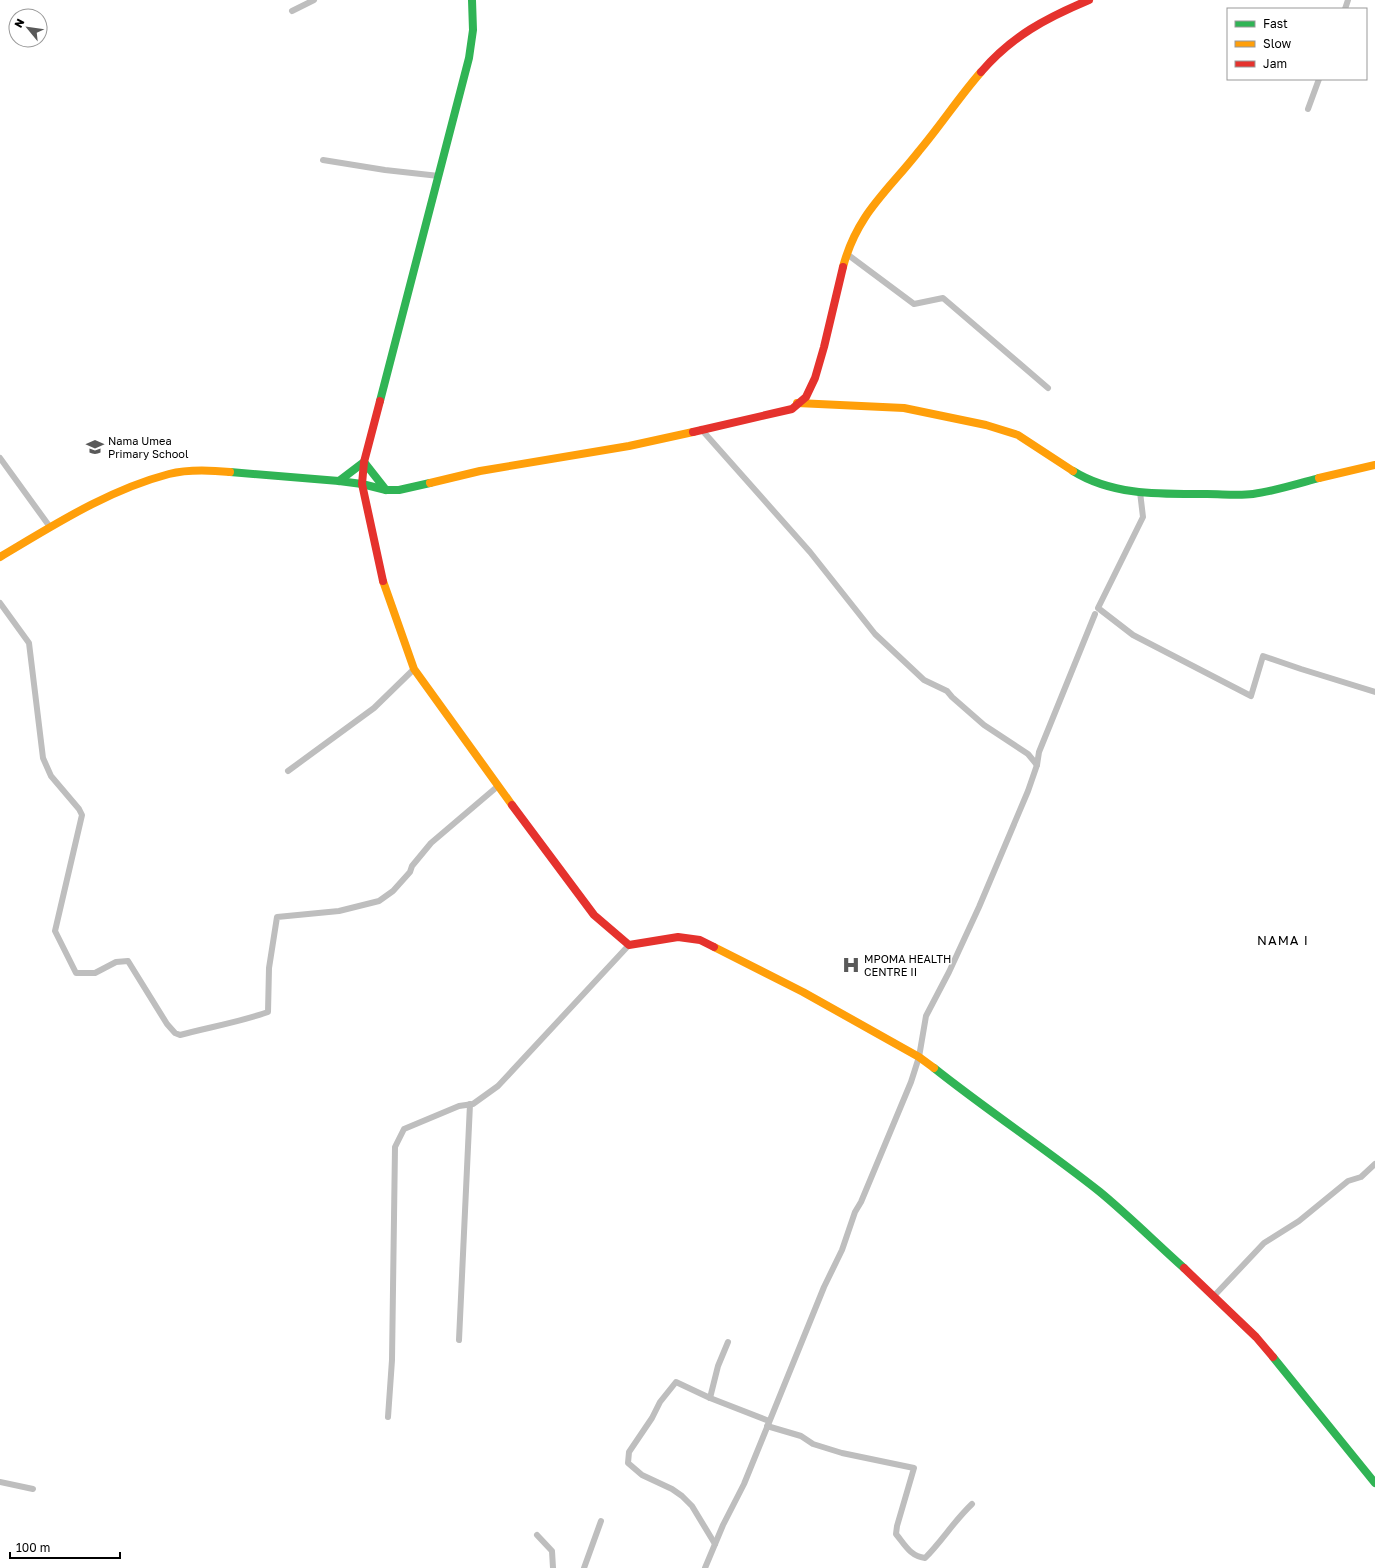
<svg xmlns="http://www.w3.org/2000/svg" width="1375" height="1568" font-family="'Golos Text',sans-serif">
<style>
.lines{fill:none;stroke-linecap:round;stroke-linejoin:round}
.street{stroke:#bebebe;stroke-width:6}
.fast{stroke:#30b455;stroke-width:8}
.slow{stroke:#ff9f0a;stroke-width:8}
.jam{stroke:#e5322d;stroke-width:8}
.labels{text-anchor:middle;stroke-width:3;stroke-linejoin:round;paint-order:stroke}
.poi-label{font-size:11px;fill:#000;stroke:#fff;text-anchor:start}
.quarter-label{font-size:13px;letter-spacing:1px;fill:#000;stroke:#fff}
</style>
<rect width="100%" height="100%" fill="#fff"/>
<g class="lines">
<g class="street">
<polyline points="1345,9 1348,0"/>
<polyline points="292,11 314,0"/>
<polyline points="1308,109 1319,79"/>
<polyline points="323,160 385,170 439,176"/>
<polyline points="847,254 914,304 943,298 1048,388"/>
<polyline points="701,429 810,552 875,634 924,680 947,691 952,697 984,725 1028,754 1037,765 1039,752 1095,614"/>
<polyline points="0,458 50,527"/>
<polyline points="1140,492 1143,517 1098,608 1133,635 1251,696 1263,656 1301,669 1375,692"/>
<path d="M0,603l29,40 14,115 8,18 28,33 3,6 -27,116 21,42h19l21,-11 12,-1 39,63 8,9 5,2c30,-8 60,-13 88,-23l1,-44 8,-51 62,-6 40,-10 14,-10 17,-19 2,-6 19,-23 67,-57"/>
<polyline points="288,771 374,708 414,669"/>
<polyline points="1214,1296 1264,1243 1299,1221 1348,1181 1361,1177 1375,1164"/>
<polyline points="459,1340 470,1104"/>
<polyline points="710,1398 718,1366 728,1342"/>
<polyline points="388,1417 392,1360 395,1147 404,1129 459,1106 473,1104 498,1086 629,945"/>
<path d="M767,1426l34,10 12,8 29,9 72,15 -17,58 -1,8c9,11 14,22 29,24 17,-17 29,-37 47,-54"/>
<polyline points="0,1482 33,1489"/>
<polyline points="537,1535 552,1551 553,1568"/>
<polyline points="715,1544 692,1506 682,1496 672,1489 642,1475 628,1463 629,1452 652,1418 660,1402 676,1382 710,1398 769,1421"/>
<polyline points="584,1568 601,1521"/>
<polyline points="705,1568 723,1525 744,1484 824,1287 842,1250 855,1212 861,1202 911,1082 919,1057 926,1016 949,972 979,907 1028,791 1037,765"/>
</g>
<g class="fast">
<polyline points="380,401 469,58 473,30 472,0"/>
<path d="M1073,471c40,25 89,23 134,23 15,0 31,2 46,0 22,-3 44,-10 66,-16"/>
<polyline points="230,472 339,481 362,484 386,490 399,490 430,483"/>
<polyline points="339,481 364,462 386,490"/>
<path d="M934,1068c54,43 112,81 166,124 29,24 56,51 84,76"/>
<polyline points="1273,1357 1375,1483"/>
</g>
<g class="slow">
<path d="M843,267c14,-53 44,-75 76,-116 22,-26 40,-54 62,-79"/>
<polyline points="797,403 904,408 986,425 1018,435 1073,471"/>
<polyline points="1319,478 1375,465"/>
<polyline points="430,483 480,471 629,446 693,432"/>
<path d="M0,557c54,-32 108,-67 169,-83 19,-5 41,-4 61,-2"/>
<polyline points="383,581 414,669 512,805"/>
<polyline points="714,947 803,992 919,1057 934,1068"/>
</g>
<g class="jam">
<path d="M981,72c31,-36 65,-54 108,-72"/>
<polyline points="380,401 364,462 362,484 383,581"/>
<polyline points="693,432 792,409 806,397 815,378 824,347 843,267"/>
<polyline points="512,805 594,915 629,945 678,937 700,940 714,947"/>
<polyline points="1184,1268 1256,1337 1273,1357"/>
</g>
</g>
<defs>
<g id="school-bare" transform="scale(1.38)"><path d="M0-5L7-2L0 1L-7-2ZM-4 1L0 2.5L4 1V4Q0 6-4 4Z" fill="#595959" stroke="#fff" stroke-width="2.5" paint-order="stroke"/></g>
<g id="hospital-bare" transform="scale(1.38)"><path d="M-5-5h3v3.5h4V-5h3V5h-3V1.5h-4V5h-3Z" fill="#595959" stroke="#fff" stroke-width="2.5" paint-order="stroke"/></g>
</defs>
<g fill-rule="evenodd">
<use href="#school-bare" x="95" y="447"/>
<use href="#hospital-bare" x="851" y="965"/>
</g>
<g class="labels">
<g class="poi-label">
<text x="108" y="445">Nama Umea<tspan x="108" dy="13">Primary School</tspan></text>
<text x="864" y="963">MPOMA HEALTH<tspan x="864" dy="13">CENTRE II</tspan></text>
</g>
<g class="quarter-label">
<text x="1283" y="945">NAMA I</text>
</g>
</g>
<rect x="1227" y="8" width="140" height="72" fill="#ffffff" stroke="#999999"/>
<rect x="1235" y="21" width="20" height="6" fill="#30b455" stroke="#999999"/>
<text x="1263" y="28" font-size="12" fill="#000000">Fast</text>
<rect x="1235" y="41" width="20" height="6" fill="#ff9f0a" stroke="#999999"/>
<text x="1263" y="48" font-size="12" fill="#000000">Slow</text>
<rect x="1235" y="61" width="20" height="6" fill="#e5322d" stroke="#999999"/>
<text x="1263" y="68" font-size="12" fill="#000000">Jam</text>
<g transform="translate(28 28) rotate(299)"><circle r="19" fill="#ffffff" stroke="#999999"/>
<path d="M0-3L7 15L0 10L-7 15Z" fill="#595959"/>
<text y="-6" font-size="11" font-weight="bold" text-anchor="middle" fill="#000000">N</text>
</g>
<path d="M10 1552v6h110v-6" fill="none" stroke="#000000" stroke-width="2"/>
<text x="16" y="1552" font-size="12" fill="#000000" stroke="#ffffff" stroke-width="3" paint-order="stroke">100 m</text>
</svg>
